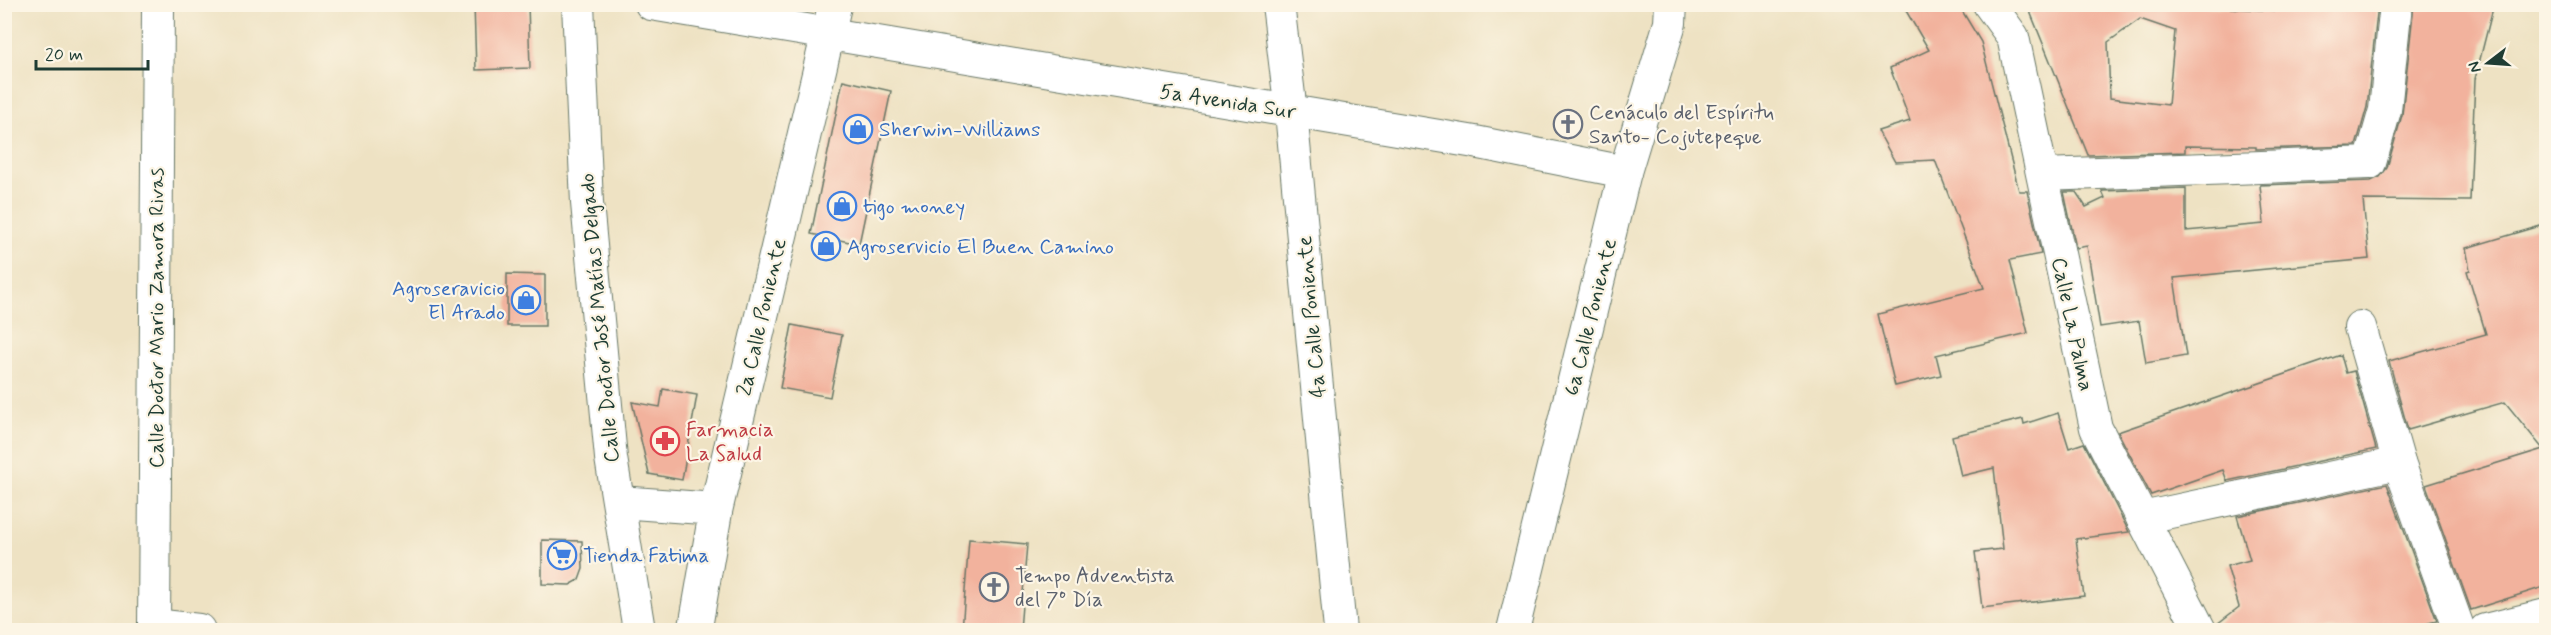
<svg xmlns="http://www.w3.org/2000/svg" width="2551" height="635" font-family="Mynerve,sans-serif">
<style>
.building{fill:#f2b29d;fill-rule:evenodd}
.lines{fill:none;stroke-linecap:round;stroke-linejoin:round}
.minor-casing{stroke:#677766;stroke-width:34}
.tertiary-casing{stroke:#677766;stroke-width:35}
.minor{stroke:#fff;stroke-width:32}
.tertiary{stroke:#fff;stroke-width:33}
.labels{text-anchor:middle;stroke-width:4.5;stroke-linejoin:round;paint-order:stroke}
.street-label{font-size:21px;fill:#1f3d34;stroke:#fcf5e5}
.worship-label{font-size:21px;fill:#5b616d;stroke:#fcf5e5;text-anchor:start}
.shop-label{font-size:21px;fill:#366cbe;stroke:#fcf5e5;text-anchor:start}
.health-label{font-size:21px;fill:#be3a42;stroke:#fcf5e5;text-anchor:start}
</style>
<rect width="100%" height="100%" fill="#fcf5e5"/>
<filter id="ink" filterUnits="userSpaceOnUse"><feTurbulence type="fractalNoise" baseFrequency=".0167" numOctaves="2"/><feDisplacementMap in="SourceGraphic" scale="12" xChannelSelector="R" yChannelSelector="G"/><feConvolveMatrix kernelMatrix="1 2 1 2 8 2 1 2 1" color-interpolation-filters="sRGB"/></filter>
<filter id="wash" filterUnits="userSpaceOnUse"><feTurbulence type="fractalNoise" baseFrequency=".008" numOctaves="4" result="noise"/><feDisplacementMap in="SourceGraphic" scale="24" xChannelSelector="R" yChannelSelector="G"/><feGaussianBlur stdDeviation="1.35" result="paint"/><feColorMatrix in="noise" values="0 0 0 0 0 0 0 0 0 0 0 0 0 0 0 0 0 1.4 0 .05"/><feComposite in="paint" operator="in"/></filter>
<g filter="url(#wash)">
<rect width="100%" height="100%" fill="#eee2c3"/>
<g id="blocks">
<g class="building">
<polygon points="474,4 528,4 530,68 476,70"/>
<polygon points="1902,4 1958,4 1981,42 2019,191 2027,191 2041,254 2010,260 2028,333 1936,355 1941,375 1895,386 1878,314 1984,288 1935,160 1895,162 1878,131 1910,121 1890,68 1929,50"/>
<path d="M2027,4h131l123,7 1,-7h96l-11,103 -11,39 -100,3v-2l-71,-1v6l-97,3zM2140,19l35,12 -7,74 -58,-7 -2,-56z"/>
<polygon points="2414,4 2494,4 2475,79 2470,201 2363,200 2369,259 2174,278 2186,356 2146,363 2139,321 2100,327 2087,246 2076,248 2064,192 2076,192 2086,207 2105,198 2102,191 2186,188 2186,231 2264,224 2260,185 2371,181 2380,177 2387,168 2402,115"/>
<polygon points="843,80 891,91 859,244 811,234"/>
<polygon points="2547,224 2547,586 2471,610 2426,485 2543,449 2505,402 2408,430 2389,361 2486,334 2467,271 2470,270 2466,248"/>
<polygon points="507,274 545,275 545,326 507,326"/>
<polygon points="792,325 842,335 830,397 780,388"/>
<polygon points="2341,355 2346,373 2354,371 2376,449 2227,481 2223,470 2151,495 2118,432"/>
<polygon points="663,389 697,395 682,480 649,474 632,402 660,407"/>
<polygon points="2058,413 2069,448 2084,443 2129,532 2076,539 2084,596 1982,608 1975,552 2003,549 1994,468 1961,476 1952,436 2023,419 2024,424"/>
<polygon points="2387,484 2437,621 2428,623 2428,626 2410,630 2218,630 2217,624 2239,607 2227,566 2250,560 2237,516"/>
<polygon points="969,539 1027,544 1020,630 962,630"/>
<polygon points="542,540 582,541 583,569 579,580 570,585 542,584"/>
</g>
</g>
</g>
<g filter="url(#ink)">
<use href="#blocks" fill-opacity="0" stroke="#677766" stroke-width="1.5"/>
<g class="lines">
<g class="minor-casing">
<g id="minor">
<polyline points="578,4 587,203 611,458 639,630"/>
<polyline points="651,4 1475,142 1625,172"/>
<polyline points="1278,4 1291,112 1340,630"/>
<polyline points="1989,4 2013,37 2096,428 2200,630"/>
<polyline points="2044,175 2370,163 2385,110 2396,4"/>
<polyline points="2360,327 2399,463 2459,630"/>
<polyline points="619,502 716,509"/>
<polyline points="2142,518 2399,463"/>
<polyline points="154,625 199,630"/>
<polyline points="154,630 158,4"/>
<polyline points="1513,630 1625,172 1670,23 1671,4"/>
<polyline points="2485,630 2546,615"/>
</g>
</g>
<g class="tertiary-casing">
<polyline id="tertiary" points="695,630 716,509 835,4"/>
</g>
<use href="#minor" class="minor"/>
<use href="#tertiary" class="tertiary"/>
</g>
</g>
<defs>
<g id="church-ring" transform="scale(1.5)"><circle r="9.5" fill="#fcf5e5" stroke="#6b7280" stroke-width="1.5"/><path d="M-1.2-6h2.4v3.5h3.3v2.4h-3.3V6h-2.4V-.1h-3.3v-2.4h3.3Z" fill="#6b7280"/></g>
<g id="shop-ring" transform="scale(1.5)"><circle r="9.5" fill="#fcf5e5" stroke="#3f7fe0" stroke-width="1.5"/><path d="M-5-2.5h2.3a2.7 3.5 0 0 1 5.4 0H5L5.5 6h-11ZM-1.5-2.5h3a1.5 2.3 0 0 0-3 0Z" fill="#3f7fe0"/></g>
<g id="pharmacy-ring" transform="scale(1.5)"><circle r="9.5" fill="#fcf5e5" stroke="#e0444e" stroke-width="1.5"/><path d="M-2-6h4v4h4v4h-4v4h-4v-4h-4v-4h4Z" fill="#e0444e"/></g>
<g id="supermarket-ring" transform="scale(1.5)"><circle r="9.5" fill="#fcf5e5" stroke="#3f7fe0" stroke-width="1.5"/><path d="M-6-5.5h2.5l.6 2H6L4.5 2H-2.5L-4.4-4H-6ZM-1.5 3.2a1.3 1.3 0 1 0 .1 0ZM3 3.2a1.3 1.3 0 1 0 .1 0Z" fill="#3f7fe0"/></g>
</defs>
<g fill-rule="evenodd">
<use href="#church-ring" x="1568" y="124"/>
<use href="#shop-ring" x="858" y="129"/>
<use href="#shop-ring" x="842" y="206"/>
<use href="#shop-ring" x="826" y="246"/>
<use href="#shop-ring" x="526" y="300"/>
<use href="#pharmacy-ring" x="665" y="441"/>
<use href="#supermarket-ring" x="562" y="555"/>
<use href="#church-ring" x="994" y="587"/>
</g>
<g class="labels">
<g class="street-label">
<text transform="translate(1228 101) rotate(9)" y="7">5a Avenida Sur</text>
<text transform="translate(761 317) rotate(-77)" y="7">2a Calle Poniente</text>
<text transform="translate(1311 317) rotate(-95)" y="7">4a Calle Poniente</text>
<text transform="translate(1590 317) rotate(-76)" y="7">6a Calle Poniente</text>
<text transform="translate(156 318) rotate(-90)" y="7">Calle Doctor Mario Zamora Rivas</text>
<text transform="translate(599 318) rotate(-95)" y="7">Calle Doctor José Matías Delgado</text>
<text transform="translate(2073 324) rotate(78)" y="7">Calle La Palma</text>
</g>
<g class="worship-label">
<text x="1589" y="119">Cenáculo del Espíritu<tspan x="1589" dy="24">Santo- Cojutepeque</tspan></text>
<text x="1015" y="582">Tempo Adventista<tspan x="1015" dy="24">del 7º Día</tspan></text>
</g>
<g class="shop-label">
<text x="879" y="136">Sherwin-Williams</text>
<text x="863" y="213">tigo money</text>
<text x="847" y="253">Agroservicio El Buen Camino</text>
<text x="505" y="295" text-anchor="end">Agroseravicio<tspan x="505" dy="24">El Arado</tspan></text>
<text x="583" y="562">Tienda Fatima</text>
</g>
<g class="health-label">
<text x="686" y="436">Farmacia<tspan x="686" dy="24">La Salud</tspan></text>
</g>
</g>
<rect width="2551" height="635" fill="none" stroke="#fcf5e5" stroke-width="24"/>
<g transform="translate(2488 63) rotate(253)" stroke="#fcf5e5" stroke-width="4.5" paint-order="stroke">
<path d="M0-4.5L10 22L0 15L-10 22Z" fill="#1f3d34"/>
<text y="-9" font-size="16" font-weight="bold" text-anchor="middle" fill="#1f3d34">N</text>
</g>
<path d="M36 60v9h112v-9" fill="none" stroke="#1f3d34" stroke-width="3"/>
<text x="45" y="60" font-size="18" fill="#1f3d34" stroke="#fcf5e5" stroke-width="4.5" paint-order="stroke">20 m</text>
</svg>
